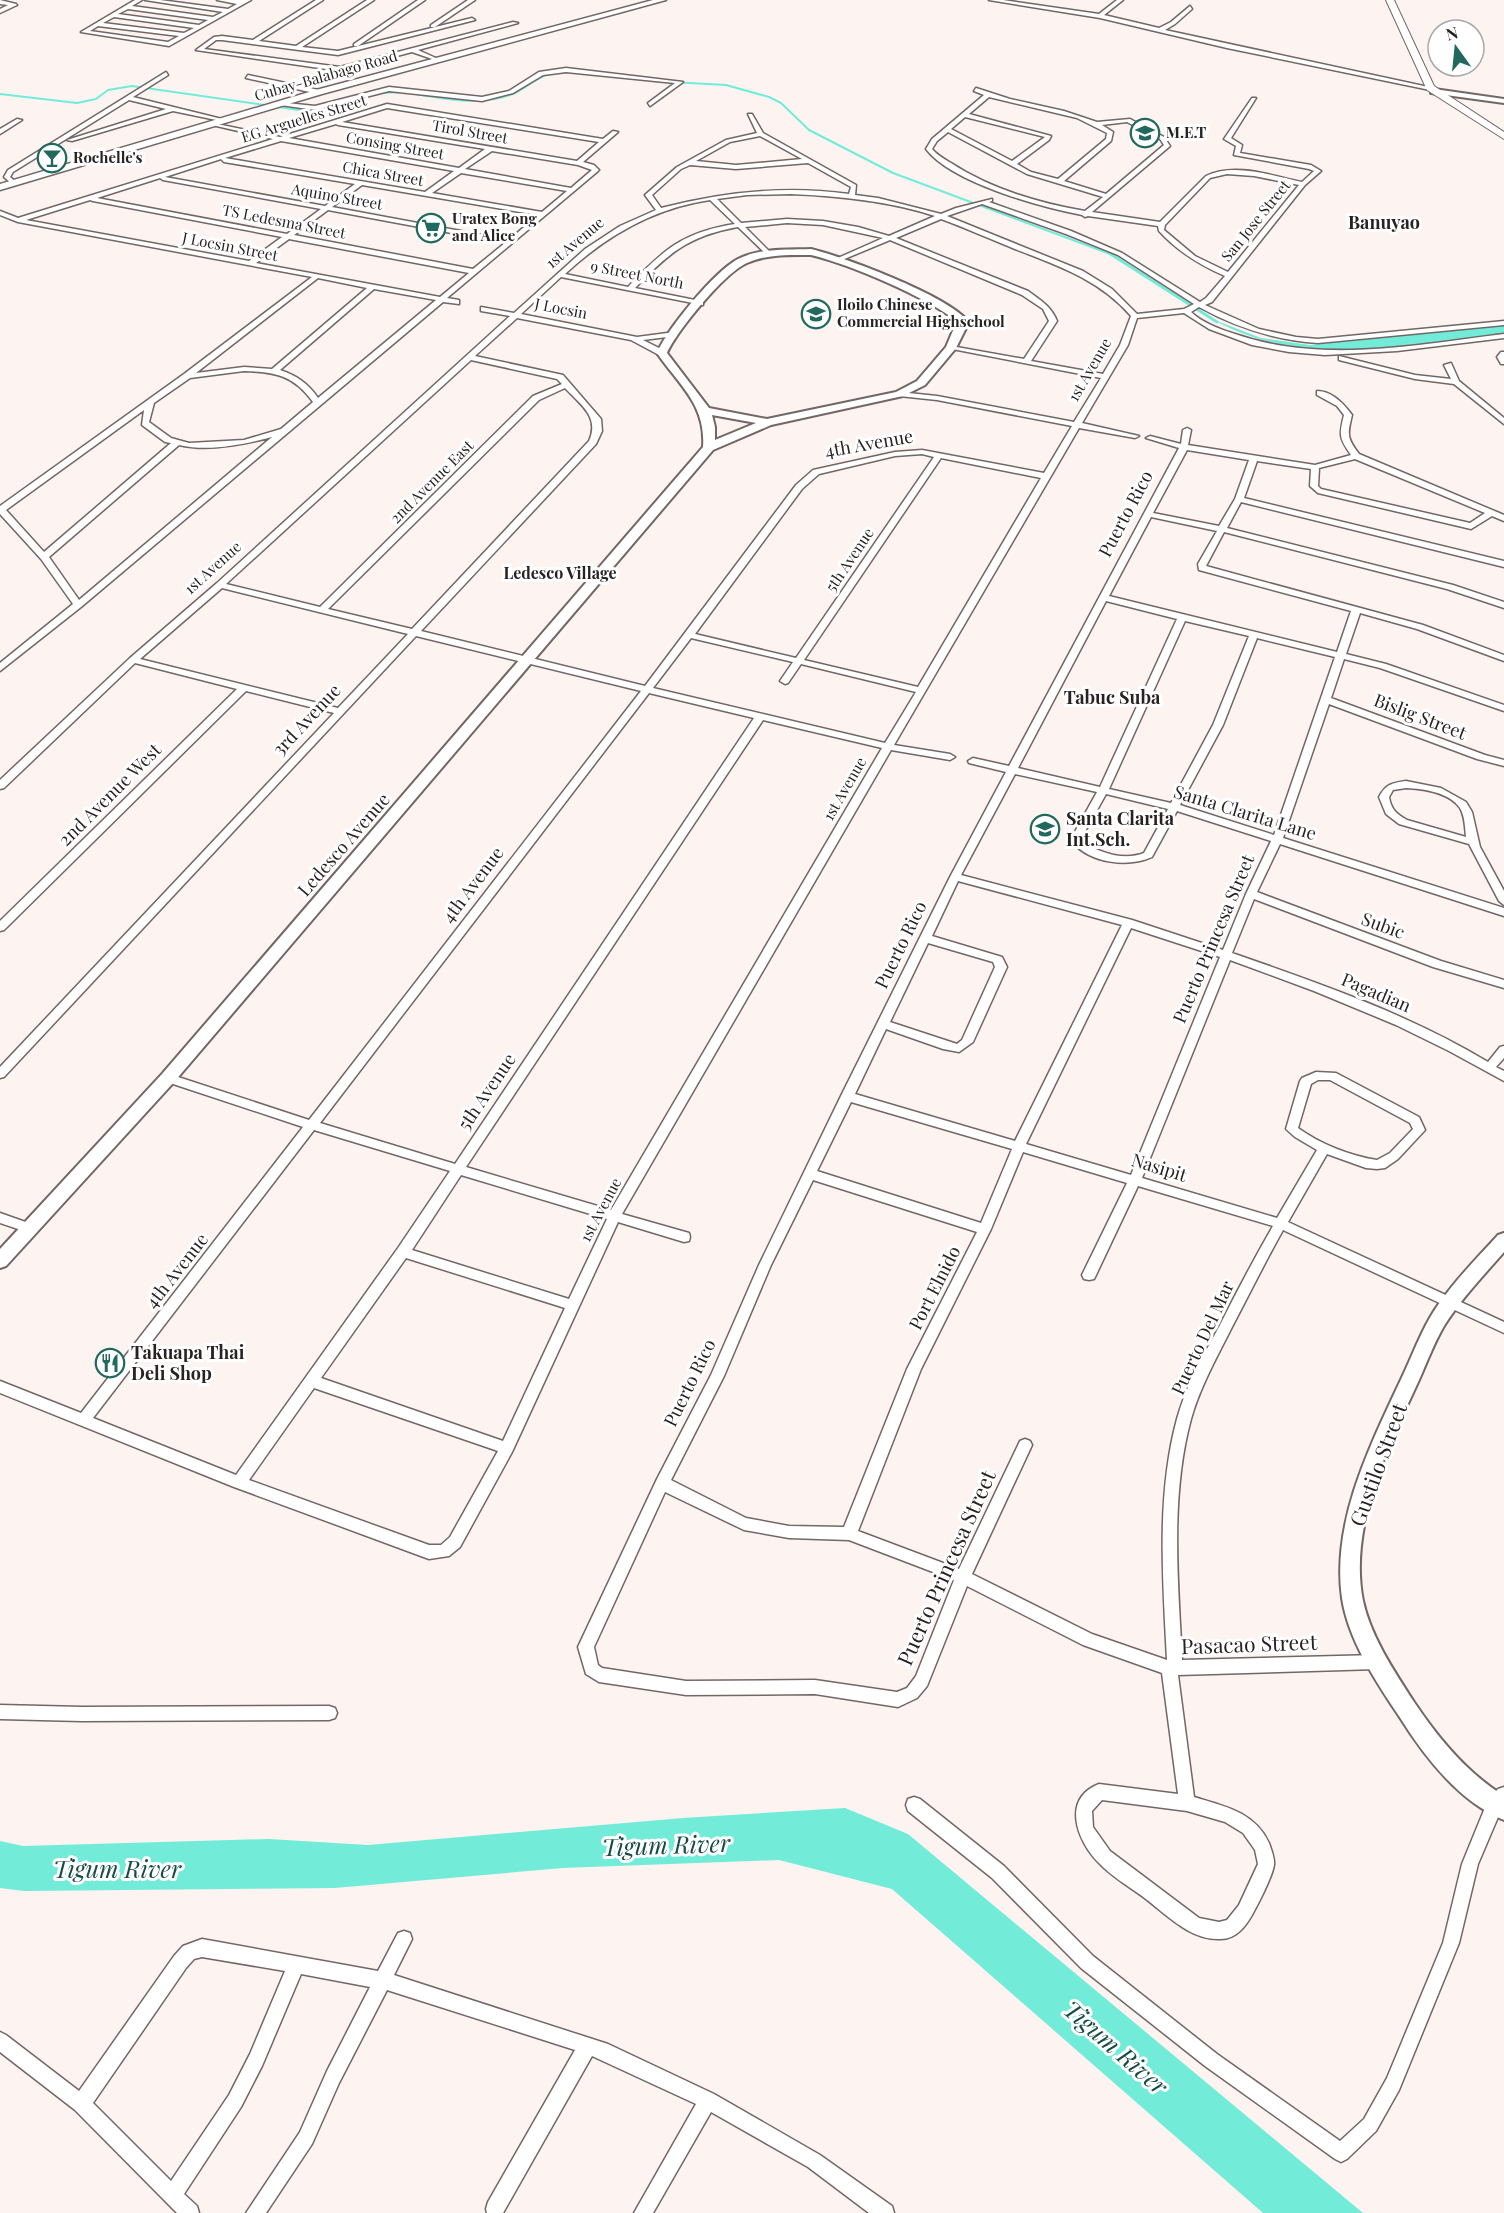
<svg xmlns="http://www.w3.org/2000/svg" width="1504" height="2213" font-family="'Playfair Display',serif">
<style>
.water{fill:#72ecd9}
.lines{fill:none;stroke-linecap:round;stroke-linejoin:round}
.stream-far1{stroke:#72ecd9;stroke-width:2}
.stream{stroke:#72ecd9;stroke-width:3}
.minor-casing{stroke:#726764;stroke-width:3}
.tertiary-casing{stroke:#726764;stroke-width:4}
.secondary-casing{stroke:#726764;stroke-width:3}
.primary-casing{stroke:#726764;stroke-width:2}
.minor{fill:#fff;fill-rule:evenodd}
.tertiary{fill:#fff;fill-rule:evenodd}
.secondary{fill:#fff;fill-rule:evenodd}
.primary{fill:#fff;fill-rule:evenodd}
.labels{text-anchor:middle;stroke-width:6;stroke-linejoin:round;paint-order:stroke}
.far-street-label{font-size:15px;fill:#282322;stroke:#fff}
.far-poi-label{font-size:15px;font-weight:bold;fill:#282322;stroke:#fff;text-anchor:start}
.far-neighbourhood-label{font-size:16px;font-weight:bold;fill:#282322;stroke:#fff}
.far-quarter-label{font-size:18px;font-weight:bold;fill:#282322;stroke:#fff}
.street-label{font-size:18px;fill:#282322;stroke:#fff}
.poi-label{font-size:18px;font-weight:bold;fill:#282322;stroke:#fff;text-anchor:start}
.near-street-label{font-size:21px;fill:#282322;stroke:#fff}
.near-water-label{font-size:24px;font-style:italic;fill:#164c44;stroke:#fff}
</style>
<rect width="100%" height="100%" fill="#fdf3f0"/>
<g class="water">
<path d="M1212,319l49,19 49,7 194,-20v10c-98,10 -202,35 -292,-16z"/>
<polygon points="845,1808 908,1834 1363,2213 1263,2213 892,1889 779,1860 563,1868 335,1888 24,1891 0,1888 0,1841 23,1846 269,1839 368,1845 683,1818"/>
</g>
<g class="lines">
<g class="stream-far1">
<polyline points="652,81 726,85 769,97 781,103 809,130 893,173 1113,255"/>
<polyline points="381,93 402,92"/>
<path d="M411,93c34,6 71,14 104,0 11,-6 21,-14 33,-19"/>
<polyline points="0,94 77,103 96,99 108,90 132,86 299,110 338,104"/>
</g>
<polyline class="stream" points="1109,253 1217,322"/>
<g class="minor-casing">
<g id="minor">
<polygon points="0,0 16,4 17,5 0,13 0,9 8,5 0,4"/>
<path d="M135,0h7l-10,6 81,11 10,-5 -78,-12h15l68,9 9,-5 -20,-4h34l-82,46 -88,-14zM128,9l80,11 -9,5 -81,-11zM114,17l80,11 -10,5 -81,-10zM98,26l81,10 -11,6 -78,-11z"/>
<polygon points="316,0 323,0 259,41 296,46 367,0 374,0 302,47 338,51 472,18 475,20 338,55 222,40 216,40 204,49 340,67 513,22 518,23 418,50 438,59 438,61 412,52 340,71 196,50 214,37 222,36 253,40"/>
<polygon points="418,0 425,0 358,46 354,46 354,44"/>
<polygon points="468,0 475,0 435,27 431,27 431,25"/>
<polygon points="989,0 1003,0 1099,14 1117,0 1123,0 1104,15 1159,28 1171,22 1190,6 1192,9 1175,24 1165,30 1433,88 1430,90 1227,48 1100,18"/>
<polygon points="566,68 683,82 650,106 648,103 675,83 566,72 543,75 513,93 482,101 389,91 315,110 274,104 277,102 315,106 389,87 482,97 509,91 539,72"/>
<polygon points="166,72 168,75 133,97 226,120 226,122 173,111 72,141 67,140 166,109 129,100 13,172 10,177 16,182 16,184 12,184 4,177 8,170"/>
<polygon points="248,75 319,90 322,92 319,94 246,78"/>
<path d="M976,88l34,11 54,12 33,11 33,-3 34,18 6,9 -78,66 68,10 46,-46c29,-14 66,0 96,6l12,-11 -5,-2 -75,-14 2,-9 -12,-7 28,-41h4l-25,40 11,7 -2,8 71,12 10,6 -16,14 -93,117 -7,3 54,24 37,8 22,2 186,-18v4l-186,18c-43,-3 -81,-15 -119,-36l-8,5c12,11 28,17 44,22 87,30 180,11 269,0v4l-107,13 -72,4 -36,-3 -37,-7 -43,-16 -25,-16 -47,5 -9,27 -46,78 57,13 -4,2 -56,-10 -185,317 56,9 5,3 -5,3 -59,-10 -269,464 67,19 1,4 -1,4 -5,1 -66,-20 -106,230 -52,95 -11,9 -20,3 -195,-72 -234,-94v-12l81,32 222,-286 -139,-46 -2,-3 2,-3h8l137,45 332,-429 -225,-55 -412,441 -4,1v-11l334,-354 -88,-22 -242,239 -4,1v-10l237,-232 -102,-26 -131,125 -4,1v-9l130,-122 87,-75 293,-267 -29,-5v-4l33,6 71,-64 35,-23 36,-16 -11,-15 32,-28 49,-27 31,-7 -9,-19h4l11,19 93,52 -1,10 23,3 63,16 15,-6 36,-9v2l-3,1 82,29 51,22 78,49 6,-4 19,-22c-25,-11 -47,-24 -66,-45l-1,-5 -70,-10 -3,1 -3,-2c-41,-8 -130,-32 -156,-66l6,-10 52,-44 -10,-4zM989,97l88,21 30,15 -1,6 -48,40 -27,-7 -14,-8 32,-24 2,-4 -82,-22zM965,117l80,20 -33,24 -61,-32zM1127,122l33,17 4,6 -58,49 -42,-13 47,-40 2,-9 -11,-7zM948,132l79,42 76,23 -18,14c-47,-8 -94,-22 -134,-48 -7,-4 -14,-8 -19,-14l5,-8zM760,136l42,23 -66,6 -40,-4 34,-19zM808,163l43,24 -2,7c-64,-9 -126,-2 -188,14l-9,-13 29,-26 9,-4 46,4zM1227,174l27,2 45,9 -71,87 -33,-16 -31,-26 1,-5 45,-47zM791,194c49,2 98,7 144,22l-46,20 -31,-9 -35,-6 -36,-2 -46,4 -24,-24 30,-4zM710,200l25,24c-52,8 -72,26 -107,63l-63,-13c41,-38 89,-66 145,-74zM982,204l84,30 52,21 76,49 -10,5 -47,5 -25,-25 -29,-18 -136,-55zM941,219c25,9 49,20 74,30 44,17 85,31 116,67l-11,29 -17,29 -72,-13 26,-40c-6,-15 -17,-21 -29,-30l-132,-53zM787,223l36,2 60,13 -45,20v2h4l48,-20 132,55 21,14 6,12 -25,38 -73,-13 -4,2 154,30 -27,44 -137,-26 -38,-4 -4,2 4,2 38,4 135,26 -28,47 -122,-23 -27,2 -82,18 -17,15 -151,201 -224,-55 175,-187 6,-13 -1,-12 -38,-44 -88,-19 42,-38 114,22 28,15h6v-4l-22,-11 32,-4v-4l-38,5 -116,-23 40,-37 142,28v-4h-3l-65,-13c34,-35 53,-52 103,-61l28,27h4v-2l-25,-25zM471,360l86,19 5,5 -29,12 -213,211 -94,-23zM565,388c16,17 35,29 24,53l-177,188 -84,-20 211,-209zM922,454l12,3 -138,201 -101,-24 107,-145 17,-15 76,-18zM941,458l100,20 -123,209 -114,-27zM222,588l186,46 -70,74 -198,-49zM691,638l102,24 -13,19 5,3 3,-1 13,-19 115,28 -31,51 -232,-55zM649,693l105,25 -299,446 -135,-41zM763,720l119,28 -271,462 -145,-43zM314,1130l136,41 -52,77 -162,227 -143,-57zM461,1175l146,44 -38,80 -157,-49zM406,1258l159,50 -62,133 -182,-63zM314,1388l184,63 -48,86 -9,8h-12l-180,-65z"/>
<path d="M387,104l216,35 10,-8 5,1 -35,30 11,3 5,5 -1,1 -151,127 12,2v4l-16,-2 -362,305 -81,64v-8l73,-59 -32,-45 -41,-45v-8l184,-132 128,-97 -294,-55 -18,-7v-4l18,7 255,-79 -61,-14v-2l68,14zM387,108l212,34 -22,19 -235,-39zM336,124l2,1 147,24 -26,19 -170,-30zM281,141l173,30 -29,21 -200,-34zM492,151l86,14 14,5 -21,18 -106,-19zM221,159l3,3 131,22 -30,22 -160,-29zM461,173l106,18 -25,21 -110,-19zM160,178l3,2 158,29 -34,25 -190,-36zM362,185l176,30 -29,25 -177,-33zM90,200l3,1 189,36 -33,24 -223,-41zM328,210l177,33 -32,26 -179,-34zM289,239l180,34 -29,24 -184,-34zM318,278l49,10 -95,81 -28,-2 -48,6zM374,289l62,11 -118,98c-10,-15 -21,-22 -38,-28zM244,371c31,1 50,4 69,31l-32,27 -37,11 -55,3 -18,-5 -22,-16 5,-19 36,-25zM144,410l-2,15 23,17 6,1 -127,109 -38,-42zM272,437l-193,163 -30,-43 130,-112c29,7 64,0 93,-8z"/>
<polygon points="17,119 22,120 0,134 0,129"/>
<polygon points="1501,352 1504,352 1504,364 1501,364 1497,357"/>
<polygon points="1339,356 1415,375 1451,379 1444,365 1451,363 1459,381 1504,418 1504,424 1454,384 1415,379 1339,360"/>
<path d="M1317,391c15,0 27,13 35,24 -5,20 -5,23 7,39l145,61v6l-12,-5 -21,13 -153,-36 -8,-7 1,-17 -54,-8 -13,37 260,63v6l-263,-65 -14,26 226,57 51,17v6l-57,-19 -223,-57 -18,34 217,59 81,30v6l-87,-32 -57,-16 -14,41 40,10 118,41v6l-124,-43 -36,-9 -13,39 154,57 19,5v6l-27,-7 -148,-55 -46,134 221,70v8l-224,-72 -23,48 184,69 63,19v8l-71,-21 -179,-68 -22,54c87,30 176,61 256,109l12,-15 4,-1v12l-8,9 8,4v10l-55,-30 -53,-26 -82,-34 -84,-31 -88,218 135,40 40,-68 -22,-13 -9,-8 14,-48 2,-3 14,-6 20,1 83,44 6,13 -27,29 -13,9 -8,1 -11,-1 -39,-14 -39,68 216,100v11l-221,-103c-18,32 -34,65 -51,97 -15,30 -32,60 -41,92 -21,77 -13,163 -9,241l195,-5 5,2 3,5 -3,5 -5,2 -199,6 16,122c30,9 61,15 75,46 2,6 6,16 5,22 -2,12 -16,39 -22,50 -7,12 -16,24 -31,24 -31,2 -56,-26 -79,-43 -14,-10 -31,-20 -43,-33 -22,-22 -38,-64 0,-79l79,10 -16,-121 -79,-28 -116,-59 -40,100 -10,12 -19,9 -83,-13 -129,1 -87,-13 -13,-8 -8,-27 79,-168 54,-104 48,-110 82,-169 109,-219 56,-105 -37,-9 -1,-2 5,-3 36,8 170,-318 -33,-10 4,-2 31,8 2,-14 4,-2 4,2 -3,15 127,20 36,-10c-12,-17 -12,-20 -7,-40l-7,-9 -20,-11zM1187,450l62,10 -14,39 -16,27 -66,-13zM1355,459l130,54 -15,10 -149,-34 -3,-3 1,-18zM1151,517l66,14 -19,33 1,6 152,41 -14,41 -228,-56zM1106,601l71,18 -77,168 -82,-19zM1185,621l64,15 -36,89 -42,78 -62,-14zM1257,638l78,19 -61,178 -94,-30 43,-80zM1015,774l82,18 -25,45 1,6c18,20 55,25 79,14l25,-46 94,30 -25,53 -23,56 -91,-30 -171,-45zM1106,794l62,15 -24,44c-20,8 -44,0 -61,-11l-1,-5zM958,881l164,44 -107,216 -160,-47 31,-65 57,20 16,3 14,-10 34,-75 -5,-10 -70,-21zM1131,928l89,29 -89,218 -105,-31zM928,943l65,19 2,5 -33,73 -5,4 -67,-22zM1318,1080h12l80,43 3,6 -23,24 -13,7c-27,-4 -57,-16 -79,-32l13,-44zM851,1102l161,47 -31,74 -164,-52zM1023,1152l104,31 -45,92 2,4 5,1 5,-1 2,-4 42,-89 135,40c-19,33 -37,67 -54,101 -16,29 -33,59 -42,92 -21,77 -14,162 -10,241l-75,-26 -120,-60 60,-129 -2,-4 -5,-2 -5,2 -61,128 -101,-38 63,-162 70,-140zM813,1180l164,52 -70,137 -63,158 -55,-1 -43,-8 -75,-38 53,-104 47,-111zM665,1492l79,38 45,8 60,2 105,40 -38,96 -9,12 -10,4 -82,-12 -129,1 -84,-13 -4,-3 -4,-18zM1102,1800l85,11 38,11 18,11 12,17 3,14 -19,41 -12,15 -8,2 -20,-4 -89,-67 -17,-24 -1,-16z"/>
<path d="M1406,781l35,7 25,14 6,10 8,35 24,44v14l-5,-4 -30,-57 -70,-20 -13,-10 -7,-17c7,-13 13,-14 27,-16zM1406,788c18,1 43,4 54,20 5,8 5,20 6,29l-59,-17c-11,-6 -16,-11 -18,-23l4,-7z"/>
<polygon points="0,1213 34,1225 36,1228 34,1231 30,1233 0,1223"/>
<polygon points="0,1705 82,1707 329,1706 335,1708 337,1713 335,1718 329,1720 82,1721 0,1719"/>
<polygon points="1504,1787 1504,1806 1501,1810 1478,1864 1459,1943 1399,2090 1376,2131 1347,2159 1341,2162 1335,2159 1205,2066 1081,1968 992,1878 908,1811 906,1805 908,1799 914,1797 920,1799 1004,1866 1093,1956 1217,2054 1340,2141 1364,2119 1387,2078 1443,1943 1462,1864 1489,1798 1498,1789"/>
<path d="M404,1931l6,2 2,6 -18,36 214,69 106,50 106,61 72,51 2,7h-25l-61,-46 -97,-55 -58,101h-19l62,-109 -104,-48 -89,157h-16l-1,-4 2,-7 87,-152 -188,-60 -48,93 -27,61 -46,69h-20l54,-81 27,-61 43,-84 -69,-13 -39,92 -21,41 -57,87 13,12 2,7h-22l-102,-103 -75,-58v-20l6,3 73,56 95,-135 9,-10 19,-7 176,32 20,-38zM202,1957l83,14 -35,83 -21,41 -58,86 -78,-78 93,-135 8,-9z"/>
</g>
</g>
<g class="tertiary-casing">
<g id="tertiary">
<polygon points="1434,89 1504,99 1504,103 1431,93"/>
<path d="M811,249c36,9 132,45 156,71v6l-11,22 -31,37 -22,11 -132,29 -58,25 -539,632 -168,184 -6,2v-19l162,-175 541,-627c3,-42 -23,-61 -46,-94 11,-25 57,-81 81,-94 22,-11 49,-9 73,-10zM811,255c41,10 113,41 146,66l-11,26 -29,34 -21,11 -129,27 -58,-11 -42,-55c10,-22 57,-80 80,-90 20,-9 42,-8 64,-8zM712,415l44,8 -41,17v-13z"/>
<path d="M1504,1233v19c-21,24 -43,47 -60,74 -10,17 -17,36 -25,54 -30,65 -71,146 -56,221 8,36 31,70 51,101 24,36 53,71 90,94v24c-45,-18 -80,-64 -105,-104 -23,-34 -51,-77 -57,-118 -11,-78 30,-156 62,-225 12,-26 22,-54 40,-76 16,-22 36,-42 54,-62z"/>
</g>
</g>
<g class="secondary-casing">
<polygon id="secondary" points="653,0 666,0 322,94 0,190 0,184 316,90"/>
</g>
<g class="primary-casing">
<polygon id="primary" points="1386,0 1394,0 1434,86 1504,132 1504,139 1427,90"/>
</g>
<use href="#minor" class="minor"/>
<use href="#tertiary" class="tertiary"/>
<use href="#secondary" class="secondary"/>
<use href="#primary" class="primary"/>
</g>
<defs>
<g id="school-ring" transform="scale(1.5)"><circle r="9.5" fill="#fff" stroke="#21695f" stroke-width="1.5"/><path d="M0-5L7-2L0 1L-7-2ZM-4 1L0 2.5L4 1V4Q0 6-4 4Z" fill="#21695f"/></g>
<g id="bar-ring" transform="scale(1.5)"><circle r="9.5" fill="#fff" stroke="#21695f" stroke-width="1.5"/><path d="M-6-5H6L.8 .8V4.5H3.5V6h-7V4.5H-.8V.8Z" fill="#21695f"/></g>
<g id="supermarket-ring" transform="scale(1.5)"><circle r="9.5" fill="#fff" stroke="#21695f" stroke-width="1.5"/><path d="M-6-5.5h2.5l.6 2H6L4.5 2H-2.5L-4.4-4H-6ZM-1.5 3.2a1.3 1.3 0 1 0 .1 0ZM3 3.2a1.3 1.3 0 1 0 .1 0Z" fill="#21695f"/></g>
<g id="restaurant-ring" transform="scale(1.5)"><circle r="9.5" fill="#fff" stroke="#21695f" stroke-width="1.5"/><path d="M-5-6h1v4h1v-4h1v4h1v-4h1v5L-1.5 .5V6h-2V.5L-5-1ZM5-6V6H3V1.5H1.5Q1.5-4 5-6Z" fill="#21695f"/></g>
</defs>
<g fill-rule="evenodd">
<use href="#school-ring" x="1145" y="133"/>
<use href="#bar-ring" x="52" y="158"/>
<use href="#supermarket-ring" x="431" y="228"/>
<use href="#school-ring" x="816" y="314"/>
<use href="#school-ring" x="1045" y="829"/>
<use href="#restaurant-ring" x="110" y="1363"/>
</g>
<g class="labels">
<g class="far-street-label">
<text transform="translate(326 76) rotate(-16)" y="5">Cubay-Balabago Road</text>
<text transform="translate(304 119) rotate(-17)" y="5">EG Arguelles Street</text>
<text transform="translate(470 132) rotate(10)" y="5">Tirol Street</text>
<text transform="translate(395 146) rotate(10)" y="5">Consing Street</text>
<text transform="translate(383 174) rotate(10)" y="5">Chica Street</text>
<text transform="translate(337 197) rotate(10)" y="5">Aquino Street</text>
<text transform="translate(1256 221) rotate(-51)" y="5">San Jose Street</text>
<text transform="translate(284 222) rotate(11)" y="5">TS Ledesma Street</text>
<text transform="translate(575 243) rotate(-40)" y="5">1st Avenue</text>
<text transform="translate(230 247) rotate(11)" y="5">J Locsin Street</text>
<text transform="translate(637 275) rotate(11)" y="5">9 Street North</text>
<text transform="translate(561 309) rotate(11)" y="5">J Locsin</text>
<text transform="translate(1090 370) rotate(-60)" y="5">1st Avenue</text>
<text transform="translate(432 482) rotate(-45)" y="5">2nd Avenue East</text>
<text transform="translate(850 560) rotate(-56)" y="5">5th Avenue</text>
<text transform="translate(213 568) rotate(-42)" y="5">1st Avenue</text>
<text transform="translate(845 789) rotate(-60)" y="5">1st Avenue</text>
<text transform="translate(601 1210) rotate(-62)" y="5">1st Avenue</text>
</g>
<g class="far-poi-label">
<text x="1166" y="138">M.E.T</text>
<text x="73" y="163">Rochelle's</text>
<text x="452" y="224">Uratex Bong<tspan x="452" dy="17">and Alice</tspan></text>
<text x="837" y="310">Iloilo Chinese<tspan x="837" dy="17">Commercial Highschool</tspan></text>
</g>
<g class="far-neighbourhood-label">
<text x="560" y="579">Ledesco Village</text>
</g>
<g class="far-quarter-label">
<text x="1384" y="229">Banuyao</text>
<text x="1112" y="704">Tabuc Suba</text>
</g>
<g class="street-label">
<text transform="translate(869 444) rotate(-10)" y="6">4th Avenue</text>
<text transform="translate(1126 514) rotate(-62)" y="6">Puerto Rico</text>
<text transform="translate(1420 717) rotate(21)" y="6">Bislig Street</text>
<text transform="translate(307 720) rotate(-47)" y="6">3rd Avenue</text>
<text transform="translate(110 795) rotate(-45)" y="6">2nd Avenue West</text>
<text transform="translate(1245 813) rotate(17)" y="6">Santa Clarita Lane</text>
<text transform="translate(344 845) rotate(-49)" y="6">Ledesco Avenue</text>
<text transform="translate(473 885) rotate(-53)" y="6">4th Avenue</text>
<text transform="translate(1383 926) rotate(20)" y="6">Subic</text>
<text transform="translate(1214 939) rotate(-67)" y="6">Puerto Princesa Street</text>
<text transform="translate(901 945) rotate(-64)" y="6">Puerto Rico</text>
<text transform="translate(1376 993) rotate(23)" y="6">Pagadian</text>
<text transform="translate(487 1092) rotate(-56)" y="6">5th Avenue</text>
<text transform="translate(1159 1168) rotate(17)" y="6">Nasipit</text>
<text transform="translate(177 1271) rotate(-52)" y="6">4th Avenue</text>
<text transform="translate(935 1288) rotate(-63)" y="6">Port Elnido</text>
<text transform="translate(1203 1338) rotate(-65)" y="6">Puerto Del Mar</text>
<text transform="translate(690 1383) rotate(-64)" y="6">Puerto Rico</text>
</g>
<g class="poi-label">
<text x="1066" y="825">Santa Clarita<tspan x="1066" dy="21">Int.Sch.</tspan></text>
<text x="131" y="1359">Takuapa Thai<tspan x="131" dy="21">Deli Shop</tspan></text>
</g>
<g class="near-street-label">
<text transform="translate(1379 1465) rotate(-70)" y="7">Gustilo Street</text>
<text transform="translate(947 1568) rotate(-66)" y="7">Puerto Princesa Street</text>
<text transform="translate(1249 1645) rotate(-2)" y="7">Pasacao Street</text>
</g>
<g class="near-water-label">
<text transform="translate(666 1846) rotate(-2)" y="8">Tigum River</text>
<text x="117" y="1878">Tigum River</text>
<text transform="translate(1115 2048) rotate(41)" y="8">Tigum River</text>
</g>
</g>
<g transform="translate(1456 48) rotate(345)"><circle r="28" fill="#ffffff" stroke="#a9a7a7" stroke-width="1.5"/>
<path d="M0-4.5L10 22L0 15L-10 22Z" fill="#21695f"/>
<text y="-9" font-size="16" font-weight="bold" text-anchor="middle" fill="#282322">N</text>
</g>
</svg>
